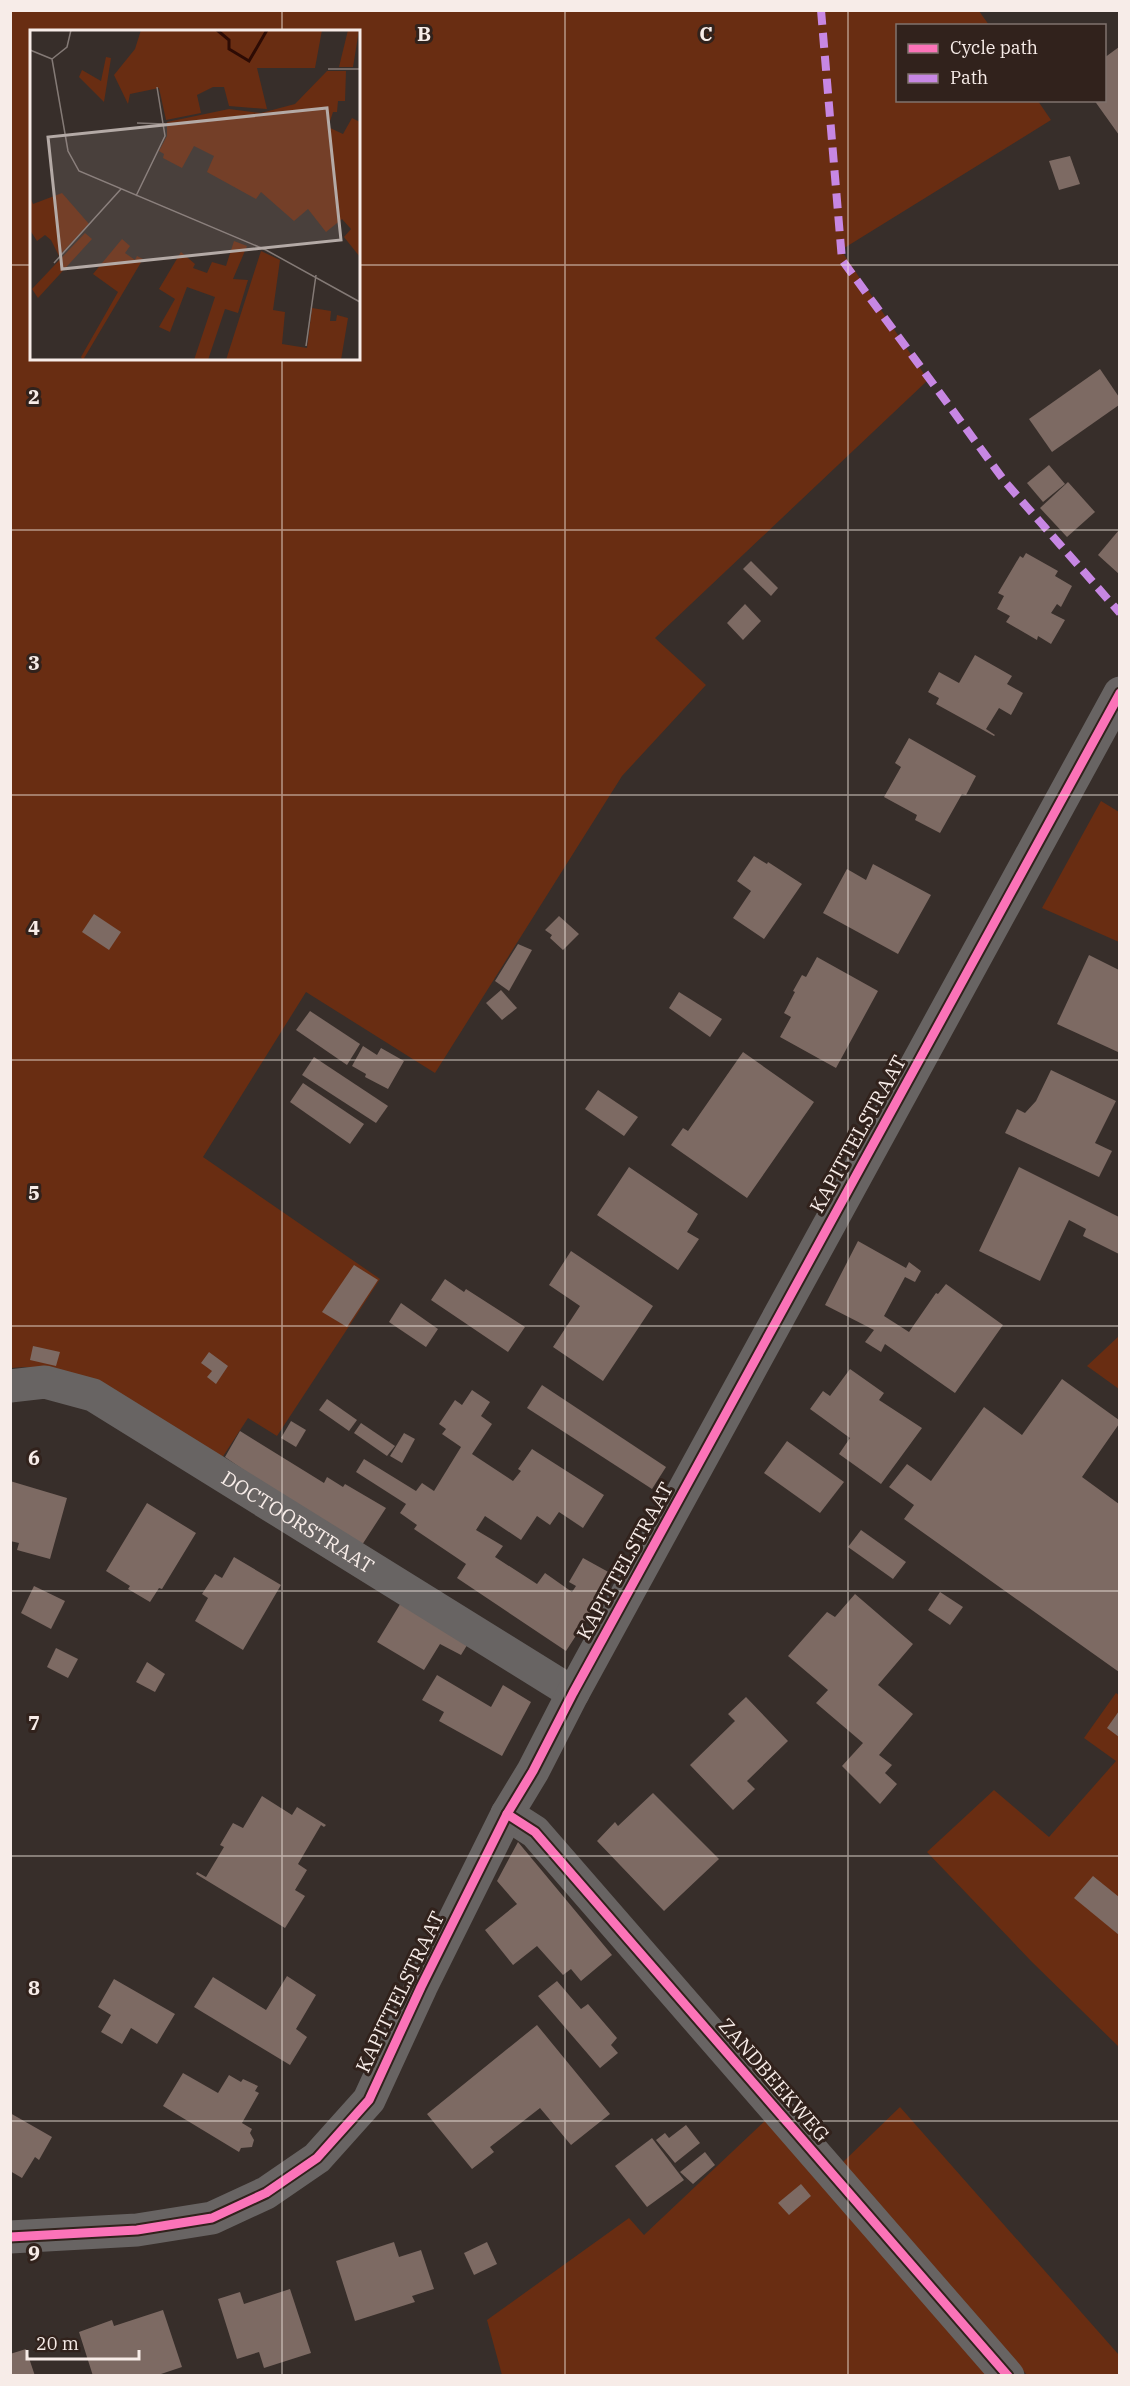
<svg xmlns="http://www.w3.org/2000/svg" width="1130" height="2386" font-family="'IBM Plex Serif',serif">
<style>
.green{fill:#692d12;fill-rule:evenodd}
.building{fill:#7d6a63}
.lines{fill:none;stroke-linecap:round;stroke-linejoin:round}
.street{stroke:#686463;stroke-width:33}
.quiet{stroke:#c787e3;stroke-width:8;stroke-dasharray:15 8;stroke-linecap:butt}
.cycleway-casing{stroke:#31221c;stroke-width:13}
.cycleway{stroke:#fb73b8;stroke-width:9}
.grid{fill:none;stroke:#f7ece8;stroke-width:1.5;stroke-opacity:0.55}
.labels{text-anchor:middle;stroke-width:6;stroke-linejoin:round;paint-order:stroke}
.street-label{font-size:20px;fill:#f7ece8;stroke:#31221c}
.inset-river{fill:none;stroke:#2d0b04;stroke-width:3}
.inset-road{fill:none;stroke:#847a76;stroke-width:1.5}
.view{fill:#b4aaa6;fill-opacity:0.15;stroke:#b4aaa6;stroke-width:3}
.inset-edge{fill:none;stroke:#f7ece8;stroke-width:3}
.grid-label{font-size:20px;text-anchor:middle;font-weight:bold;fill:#f7ece8;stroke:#31221c;stroke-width:6;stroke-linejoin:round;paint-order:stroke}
</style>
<rect width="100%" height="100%" fill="#372e2a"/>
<g class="green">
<path d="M11,11h968l10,14 -91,1v74l140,1 13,19 -210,130 87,130 -273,258 51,47 -84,91 -187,297 -129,-81 -103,165 177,122 -103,157 -29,-18 -28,43 -158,-89 -37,-5 -14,1zM32,32h326v326h-326z"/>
<polygon points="1101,801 1119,812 1119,942 1042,908"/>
<polygon points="1119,1336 1119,1389 1087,1366"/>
<polygon points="1116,1693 1119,1695 1119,2047 1032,1962 927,1852 994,1790 1049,1837 1116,1761 1084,1738"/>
<polygon points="900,2107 1119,2355 1119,2375 1027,2375 842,2163"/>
<polygon points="768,2118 995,2375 502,2375 487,2320 629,2218 644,2235"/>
</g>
<g class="building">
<polygon points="1119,47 1119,135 1094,100 1104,100 1104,58"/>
<polygon points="1070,156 1080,184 1059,190 1049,161"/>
<polygon points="1100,369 1119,397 1119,405 1052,452 1029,419"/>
<polygon points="1049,465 1065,484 1043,502 1027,483"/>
<polygon points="1068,482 1095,512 1067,537 1040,508"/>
<polygon points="1119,530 1119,574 1098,555"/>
<polygon points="1026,553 1058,571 1055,576 1072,586 1061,607 1057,604 1051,613 1065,620 1051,644 1038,636 1037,640 1006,622 1010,616 997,609 1004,596 998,593 1020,556 1023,558"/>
<polygon points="751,561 778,588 771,596 743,569"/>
<polygon points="745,604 761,621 743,640 727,623"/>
<polygon points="975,655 1012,676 1007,684 1023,693 1011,715 999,708 986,729 995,735 994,736 936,704 939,698 928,692 939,672 959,683"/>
<polygon points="909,738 976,776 966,795 962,794 940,833 915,820 917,815 884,797 901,767 895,763"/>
<polygon points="754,856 767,864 768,862 802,884 764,939 733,918 751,891 737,881"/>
<polygon points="873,864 931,895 898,954 823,913 847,869 866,880"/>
<polygon points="94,914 121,932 109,950 82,932"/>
<polygon points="559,916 579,934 563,950 550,938 552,935 545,930"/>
<polygon points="518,944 532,950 509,991 495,981"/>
<polygon points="1089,955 1119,970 1119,1048 1118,1052 1057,1024"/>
<polygon points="817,957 878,991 836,1068 780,1037 791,1017 784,1013 795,992 793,991 802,975 806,977"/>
<polygon points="501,990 517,1008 502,1020 486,1003"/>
<polygon points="679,992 722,1019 710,1037 669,1008"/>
<polygon points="310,1011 360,1044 347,1065 296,1030"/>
<polygon points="363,1046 377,1055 381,1048 404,1061 388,1089 365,1077 366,1074 352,1066"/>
<polygon points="743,1052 814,1102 747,1198 671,1145 683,1128 688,1131"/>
<polygon points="314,1057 388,1106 376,1123 302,1075"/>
<polygon points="1051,1070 1116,1101 1095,1143 1112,1151 1099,1177 1005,1133 1017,1109 1025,1113 1036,1101"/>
<polygon points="303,1083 364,1124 350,1144 290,1102"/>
<polygon points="598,1090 638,1117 624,1136 585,1109"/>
<polygon points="629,1167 698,1214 687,1232 699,1239 678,1270 597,1215"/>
<polygon points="1019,1167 1119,1217 1119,1254 1083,1236 1086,1229 1069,1220 1040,1281 979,1251"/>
<polygon points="858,1241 906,1268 909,1262 921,1271 915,1282 905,1277 884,1316 909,1332 936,1293 938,1294 946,1284 1003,1325 955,1393 885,1344 881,1352 865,1342 874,1330 825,1305"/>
<polygon points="571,1251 653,1306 603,1381 553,1347 580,1306 549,1285"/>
<polygon points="354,1265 378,1280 347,1327 322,1312"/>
<polygon points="445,1279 464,1292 466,1289 525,1327 508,1352 431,1300"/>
<polygon points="401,1303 438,1329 426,1347 389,1322"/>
<polygon points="33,1346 60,1352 56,1366 30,1360"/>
<polygon points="209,1352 228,1366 216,1384 207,1377 212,1371 201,1363"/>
<polygon points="850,1369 884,1393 879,1400 922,1428 881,1484 839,1454 850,1438 810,1409 823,1391 830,1396"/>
<polygon points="1062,1379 1119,1420 1119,1424 1082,1477 1119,1504 1119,1672 904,1519 914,1505 889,1487 907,1464 931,1481 984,1407 1022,1435"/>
<polygon points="542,1385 666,1467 652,1489 527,1408"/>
<polygon points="472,1390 490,1402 481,1416 492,1424 472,1454 513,1481 521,1471 518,1469 532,1449 604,1495 583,1528 559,1512 550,1525 537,1516 521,1540 485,1516 476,1530 503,1546 495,1557 537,1584 545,1573 572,1592 576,1586 569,1582 583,1558 612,1574 603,1594 566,1651 457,1578 466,1564 414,1529 417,1525 400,1513 406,1504 356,1472 364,1459 416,1491 422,1483 434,1491 461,1447 442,1434 446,1429 439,1424 455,1400 462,1405"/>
<polygon points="327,1399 357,1420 349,1431 319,1410"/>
<polygon points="291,1421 306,1430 296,1447 281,1438"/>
<polygon points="361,1423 395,1446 387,1456 354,1433"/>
<polygon points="240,1431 324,1483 327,1477 343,1487 345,1484 386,1508 362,1545 264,1484 225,1457"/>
<polygon points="404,1433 415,1439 402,1463 390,1456"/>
<polygon points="787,1441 844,1482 820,1513 764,1473"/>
<polygon points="10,1481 67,1498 50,1559 17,1550 19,1543 10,1541"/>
<polygon points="147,1503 196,1533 162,1589 159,1588 150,1602 128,1589 130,1586 106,1571"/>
<polygon points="861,1530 906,1562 893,1579 848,1547"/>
<polygon points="234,1557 281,1585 243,1650 195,1621 208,1598 202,1594 215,1574 222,1578"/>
<polygon points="34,1586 65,1601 51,1629 21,1613"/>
<polygon points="940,1592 963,1607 950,1625 928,1610"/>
<polygon points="855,1594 913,1644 878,1685 913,1714 879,1755 892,1765 885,1773 897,1784 880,1804 842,1766 863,1743 816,1703 828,1690 788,1656 827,1612 835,1617"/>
<polygon points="402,1601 469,1642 461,1655 440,1644 424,1670 377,1642"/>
<polygon points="56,1648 78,1659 68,1678 47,1667"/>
<polygon points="147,1662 165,1674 155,1692 136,1682"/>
<polygon points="437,1675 491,1707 503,1685 531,1702 502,1756 439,1721 444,1712 422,1700"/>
<polygon points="746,1697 788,1741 747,1781 755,1789 733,1810 690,1765 735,1721 728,1714"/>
<polygon points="1119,1711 1119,1737 1107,1728"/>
<polygon points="653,1793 719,1859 664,1911 597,1841 615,1822 618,1826"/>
<polygon points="262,1796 292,1815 297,1807 326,1825 324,1827 321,1825 298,1864 307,1870 295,1890 305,1896 285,1928 196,1874 197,1872 206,1877 224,1847 220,1845 233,1823 243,1828"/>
<polygon points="518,1842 612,1955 581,1981 571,1969 563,1975 537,1946 513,1965 485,1930 517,1904 497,1881"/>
<polygon points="1093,1876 1119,1897 1119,1935 1074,1898"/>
<polygon points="287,1976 316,1995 296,2029 307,2037 290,2065 194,2007 213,1977 266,2010"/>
<polygon points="114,1979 175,2014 157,2044 131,2028 122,2044 101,2032 111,2015 98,2007"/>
<polygon points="557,1981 581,2009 588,2004 617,2038 611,2045 618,2053 600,2068 538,1996"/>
<polygon points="537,2025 610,2114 571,2145 540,2108 490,2147 494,2152 472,2169 427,2114"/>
<polygon points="183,2073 218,2093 229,2075 241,2082 243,2079 258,2086 255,2091 259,2093 242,2123 252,2129 250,2133 254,2140 252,2147 241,2148 239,2152 163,2106"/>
<polygon points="10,2113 52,2137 39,2160 35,2157 22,2178 10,2171"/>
<polygon points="686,2125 700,2143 675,2163 656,2140 665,2133 669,2138"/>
<polygon points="652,2138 684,2180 647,2207 615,2166"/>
<polygon points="705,2152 715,2165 693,2184 680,2172"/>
<polygon points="801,2184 811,2196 789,2215 778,2203"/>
<polygon points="394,2242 399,2257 421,2250 434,2289 412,2296 415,2302 355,2321 336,2261"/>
<polygon points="487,2242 497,2264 474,2275 464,2253"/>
<polygon points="290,2289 311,2353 264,2368 259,2352 237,2359 218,2299 240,2292 244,2304"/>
<polygon points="163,2310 182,2367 155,2376 93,2376 79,2332 112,2320 114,2326"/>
<polygon points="26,2349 35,2376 10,2376 10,2354"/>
</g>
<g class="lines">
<g class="street">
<path id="s1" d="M10,1386l35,-4 48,13 480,298"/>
<polyline points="507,1814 535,1832 1008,2376"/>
<polyline points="10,2237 137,2230 212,2218 266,2193 317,2158 369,2100 421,1987 507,1814 533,1771 573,1693 1120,693"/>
</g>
<polyline class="quiet" points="821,10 842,260 1006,483 1120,613"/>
<g class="cycleway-casing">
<g id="cycleway">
<polyline points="507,1814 535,1832 1008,2376"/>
<polyline points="10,2237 137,2230 212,2218 266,2193 317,2158 369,2100 421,1987 507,1814 533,1771 573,1693 1120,693"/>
</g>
</g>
<use href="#cycleway" class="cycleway"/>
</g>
<path class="grid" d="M282,10v22M565,10v2366M848,10v2366M10,265h22M358,265h762M282,358v2018M10,530h1110M10,795h1110M10,1060h1110M10,1326h1110M10,1591h1110M10,1856h1110M10,2121h1110"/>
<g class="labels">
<g class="street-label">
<text transform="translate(858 1134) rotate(-61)" y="7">KAPITTELSTRAAT</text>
<text dy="7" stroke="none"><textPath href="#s1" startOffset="326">DOCTOORSTRAAT</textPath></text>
<text transform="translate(625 1561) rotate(-61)" y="7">KAPITTELSTRAAT</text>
<text transform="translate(400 1992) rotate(-64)" y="7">KAPITTELSTRAAT</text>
<text transform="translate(774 2080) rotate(49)" y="7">ZANDBEEKWEG</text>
</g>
</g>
<g transform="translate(30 30)">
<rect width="330" height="330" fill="#372e2a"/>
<path d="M111,0h181l-7,38h-58l10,41 -38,-3 -5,-19h-11l-16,8 4,18 -35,7 -7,-32 -29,6 -2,10 -14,-29 21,-26zM318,0h11l-6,37h-14zM76,27l5,1 -7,44 -25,-25 3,-7 19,11zM297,41h19l-1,30h-7l-1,11h-4l-5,15 15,7 9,-16 8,4v135l-16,-20 7,-8 -9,-10 -16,13 -18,-23 -14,12 -33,-29 -5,7 -49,-27 7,-16 -20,-10 -12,22 -19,-10 1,-4 -5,-3 8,-15v-14l62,-13 32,4 34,-9zM32,163l27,31 -30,32 -8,-16 -6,-5 -8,6 -7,-11v-33l3,7zM55,203l7,6 -54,59 -6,-9zM92,209l8,7 -5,7 10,7 2,-4 6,3 -60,101 -2,-3 37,-65 -25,-18zM204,211l13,5 -14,33 15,1 -10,33 -13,-4 -17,51h-14l21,-63 -28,-10 -17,45 -11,-5 16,-28 -16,-10 22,-37 14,12 -2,4 14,5 5,-11 14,4zM231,221l19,9 -7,50 12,2 -3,32 25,4 5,-40 19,3 -1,10h6l1,-6 11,3 -7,42h-115z" fill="#692d12"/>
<path class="inset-river" d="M187,0l12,10v9l20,12 18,-31"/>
<path class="inset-road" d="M0,20l22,9M22,29l16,92 11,20 187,79 94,52M22,29l15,-12 4,-17M298,39h32M107,93l28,1M106,166l29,-60 -8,-49M24,233l67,-74M276,316l10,-71"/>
<path class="view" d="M297,78l14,132 -279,29 -14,-132z"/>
<rect width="330" height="330" class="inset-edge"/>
</g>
<g class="grid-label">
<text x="424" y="41">B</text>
<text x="706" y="41">C</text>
<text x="34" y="404">2</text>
<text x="34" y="670">3</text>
<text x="34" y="935">4</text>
<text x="34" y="1200">5</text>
<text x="34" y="1465">6</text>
<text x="34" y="1730">7</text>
<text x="34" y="1995">8</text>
<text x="34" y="2260">9</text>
</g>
<rect width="1130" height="2386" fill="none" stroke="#f7ece8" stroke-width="24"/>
<rect x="896" y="24" width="210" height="78" fill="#31221c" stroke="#80736e" stroke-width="1.5"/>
<rect x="908" y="44" width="30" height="9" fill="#fb73b8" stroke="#80736e" stroke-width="1.5"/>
<text x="950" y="54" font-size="18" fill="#f7ece8">Cycle path</text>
<rect x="908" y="74" width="30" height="9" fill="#c787e3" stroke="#80736e" stroke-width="1.5"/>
<text x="950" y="84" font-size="18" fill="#f7ece8">Path</text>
<path d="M27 2350v9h112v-9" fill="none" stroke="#f7ece8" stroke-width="3"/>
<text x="36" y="2350" font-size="18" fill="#f7ece8" stroke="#31221c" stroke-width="4.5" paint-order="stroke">20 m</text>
</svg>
